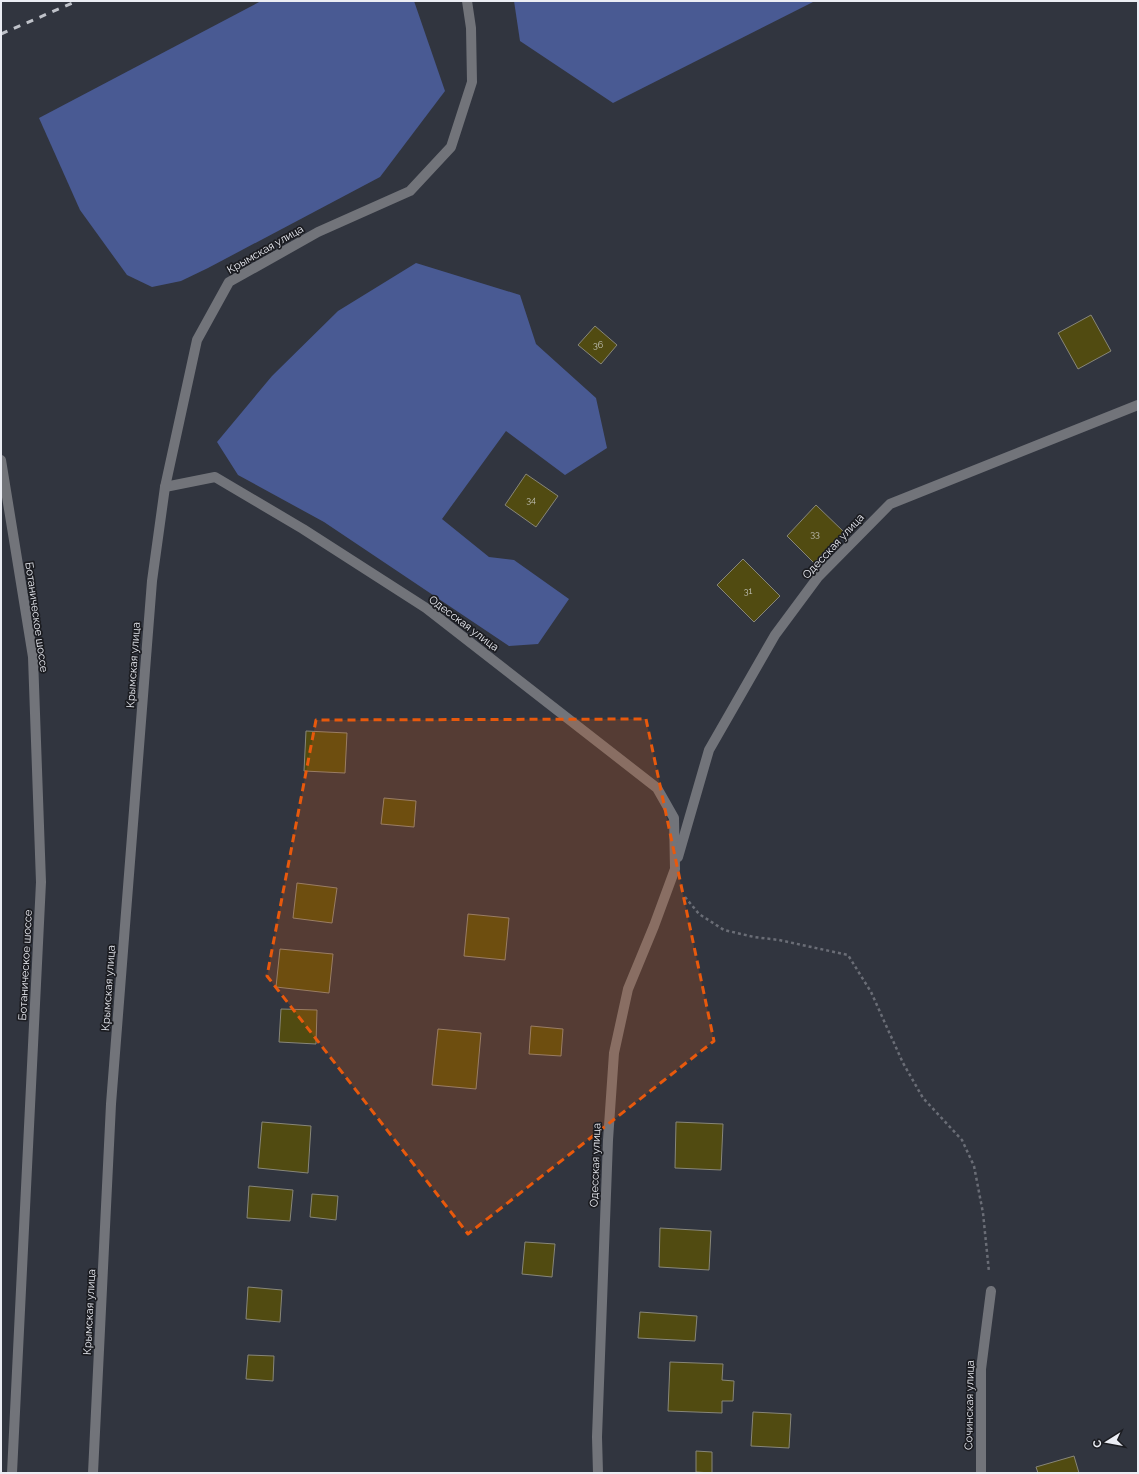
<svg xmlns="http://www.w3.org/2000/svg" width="1139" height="1474" font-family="Raleway,sans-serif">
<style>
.forest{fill:#495a93}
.building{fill:#514b11;stroke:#878679}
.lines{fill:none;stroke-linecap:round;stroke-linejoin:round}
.path{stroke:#6a6d76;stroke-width:2.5;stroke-dasharray:3 3;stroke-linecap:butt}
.minor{stroke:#72747a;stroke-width:10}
.rail{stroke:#bfc2c9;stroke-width:3;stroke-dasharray:7 7;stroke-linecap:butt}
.marked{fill:#e8590c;fill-opacity:0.2;stroke:#e8590c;stroke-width:3;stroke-dasharray:8 5;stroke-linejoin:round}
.labels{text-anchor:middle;stroke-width:3.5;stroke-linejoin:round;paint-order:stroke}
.number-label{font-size:9px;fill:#c4c4bb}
.street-label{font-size:11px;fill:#ebedf4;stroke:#1b1c21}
</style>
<rect width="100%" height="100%" fill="#31353f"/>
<g class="forest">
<polygon points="261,1 414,1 445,91 380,177 208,268 181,281 152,287 127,275 80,210 39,118"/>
<polygon points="514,1 815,1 613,103 520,41"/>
<polygon points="416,263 520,295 536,344 596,398 607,448 565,475 506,431 442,519 489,557 514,560 569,599 538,644 509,646 324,522 238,475 217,442 272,376 338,311"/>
</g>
<g class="building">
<polygon points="1091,315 1111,351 1078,369 1058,333"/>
<polygon points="595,326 617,345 601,364 578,345"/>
<polygon points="526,474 558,496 536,527 505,505"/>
<polygon points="816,505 844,532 814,563 787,536"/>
<polygon points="743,559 780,596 754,622 717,585"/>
<polygon points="306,731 347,733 345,773 304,771"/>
<polygon points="384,798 416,801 414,827 381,824"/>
<polygon points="297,883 337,888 332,923 293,918"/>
<polygon points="468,914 509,918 505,960 464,956"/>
<polygon points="280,949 333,954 329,993 276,987"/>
<polygon points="281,1009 317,1010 316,1044 279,1042"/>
<polygon points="531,1026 563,1029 561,1056 529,1054"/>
<polygon points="438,1029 481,1033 476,1089 432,1085"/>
<polygon points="262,1122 311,1126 308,1173 258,1168"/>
<polygon points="676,1122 723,1124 721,1170 675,1168"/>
<polygon points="249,1186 293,1190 290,1221 247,1218"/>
<polygon points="312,1194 338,1196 336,1220 310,1217"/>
<polygon points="660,1228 711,1231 709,1270 659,1267"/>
<polygon points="525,1242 555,1244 552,1277 522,1274"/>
<polygon points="248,1287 282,1290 280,1322 246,1319"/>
<polygon points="640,1312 697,1316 695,1341 638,1338"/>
<polygon points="248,1355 274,1356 273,1381 246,1379"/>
<polygon points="670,1362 723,1364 722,1380 734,1381 733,1401 722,1401 722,1413 668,1411"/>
<polygon points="753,1412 791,1414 789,1448 751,1446"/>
<polygon points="696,1451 712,1452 712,1473 696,1472"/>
<polygon points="1074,1456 1079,1473 1038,1473 1036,1467"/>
</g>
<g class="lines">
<polyline class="path" points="685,897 699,914 724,930 754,937 779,940 848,955 871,992 903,1063 923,1098 962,1140 974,1166 983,1213 989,1272"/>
<g class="minor">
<polyline points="1,460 33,657 41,882 12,1473"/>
<polyline points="165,487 215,477 303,529 426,608 657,788 674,818 675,869 654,926 628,989 614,1053 608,1140 597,1437 598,1473"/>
<polyline points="678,857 709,750 775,635 818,577 890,504 1138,405"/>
<polyline points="93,1473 111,1104 152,581 165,487 197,340 229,282 318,232 410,191 451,147 472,82 471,28 467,1"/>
<polyline points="981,1473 981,1369 991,1291"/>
</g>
<polyline class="rail" points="1,34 77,1"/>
</g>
<path class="marked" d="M646,719l68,322 -246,193 -201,-258 49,-256z"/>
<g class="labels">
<g class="number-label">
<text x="598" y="348">36</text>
<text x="531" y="503">34</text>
<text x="815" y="537">33</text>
<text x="748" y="594">31</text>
</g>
<g class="street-label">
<text transform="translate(265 249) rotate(-30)" y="4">Крымская улица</text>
<text transform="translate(833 546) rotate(-47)" y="4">Одесская улица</text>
<text transform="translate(37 617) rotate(82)" y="4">Ботаническое шоссе</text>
<text transform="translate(464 623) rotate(37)" y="4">Одесская улица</text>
<text transform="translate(133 665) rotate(-86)" y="4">Крымская улица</text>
<text transform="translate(25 965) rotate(-87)" y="4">Ботаническое шоссе</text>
<text transform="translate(108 988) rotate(-86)" y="4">Крымская улица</text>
<text transform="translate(595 1165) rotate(-88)" y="4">Одесская улица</text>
<text transform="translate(89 1312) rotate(-87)" y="4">Крымская улица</text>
<text transform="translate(969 1405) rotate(-89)" y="4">Сочинская улица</text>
</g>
</g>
<rect width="1139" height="1474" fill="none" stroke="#ebedf4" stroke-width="4"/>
<g transform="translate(1107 1442) rotate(259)" stroke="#1b1c21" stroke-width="3" paint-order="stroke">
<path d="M0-3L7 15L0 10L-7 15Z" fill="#ebedf4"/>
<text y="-6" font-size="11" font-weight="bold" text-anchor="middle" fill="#ebedf4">С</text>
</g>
</svg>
